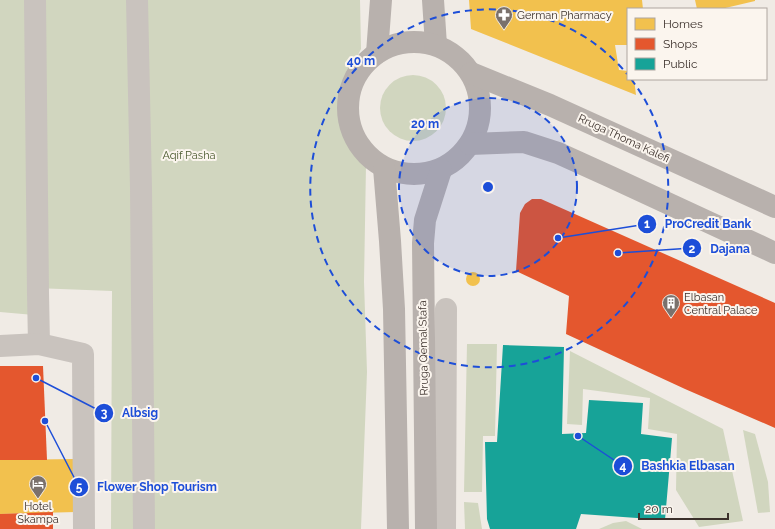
<svg xmlns="http://www.w3.org/2000/svg" width="775" height="529" font-family="Raleway,sans-serif">
<style>
.green{fill:#d1d6bf}
.homes{fill:#f2c14e}
.shops{fill:#e4572e}
.public{fill:#17a398}
.lines{fill:none;stroke-linecap:round;stroke-linejoin:round}
.street{stroke:#c9c3be;stroke-width:22}
.primary{stroke:#b8b1ad;stroke-width:22}
.ring{fill:none;stroke:#1d4ed8;stroke-width:2;stroke-dasharray:7 5}
.labels{text-anchor:middle;stroke-width:4;stroke-linejoin:round;paint-order:stroke}
.poi-label{font-size:11px;fill:#3b302b;stroke:#fbf5ee;text-anchor:start}
.street-label{font-size:11px;fill:#3b302b;stroke:#fbf5ee}
.park-label{font-size:11px;fill:#4a5a2e;stroke:#fbf5ee}
.centre{fill:#1d4ed8;stroke:#fbf5ee;stroke-width:2}
.ring-label{font-size:12px;text-anchor:middle;font-weight:bold;fill:#1d4ed8;stroke:#fbf5ee;stroke-width:4;stroke-linejoin:round;paint-order:stroke}
.leader{fill:none;stroke:#1d4ed8;stroke-width:1.5}
.callout-dot{fill:#1d4ed8;stroke:#fbf5ee;stroke-width:1.5}
.mark-label{font-size:12px;text-anchor:middle;font-weight:bold;fill:#fff}
.callout-label{font-size:12px;text-anchor:middle;font-weight:bold;fill:#1d4ed8;stroke:#fbf5ee;stroke-width:4;stroke-linejoin:round;paint-order:stroke}
</style>
<rect width="100%" height="100%" fill="#f0ebe5"/>
<g class="green">
<polygon points="0,0 360,0 361,49 344,82 344,134 366,165 364,282 367,372 361,529 111,529 112,291 35,288 34,315 0,312"/>
<circle cx="413" cy="108" r="33"/>
<polygon points="467,344 497,344 495,436 483,436 482,492 464,492"/>
<polygon points="570,351 723,429 743,521 699,527 676,490 677,434 648,429 650,398 583,389 582,425 567,424"/>
<polygon points="743,430 755,434 768,482 770,512 758,513"/>
<polygon points="464,502 478,503 482,529 465,529"/>
<polygon points="626,521 642,529 599,529 613,523"/>
</g>
<g class="homes">
<polygon points="469,0 642,0 643,9 628,9 628,45 615,45 619,70 628,71 628,79 634,79 636,95 471,29"/>
<polygon points="695,0 755,0 755,1 721,9 697,9"/>
<circle cx="473" cy="279" r="7"/>
<polygon points="75,459 76,512 0,514 0,460"/>
</g>
<g class="shops">
<polygon points="532,199 541,199 775,303 775,428 685,389 566,334 569,296 516,271 520,213 525,204"/>
<polygon points="0,366 43,366 47,460 0,460"/>
<polygon points="53,512 53,529 0,529 0,514"/>
</g>
<polygon class="public" points="503,345 564,347 562,434 586,433 589,400 643,403 641,434 672,438 665,520 581,514 576,529 490,529 487,519 485,442 497,442"/>
<g class="lines">
<g class="street">
<polyline points="35,0 38,293 39,344"/>
<polyline points="137,0 141,188 144,529"/>
<polyline points="0,346 39,344 83,354 84,529"/>
<polyline points="445,529 446,309"/>
</g>
<g class="primary">
<polyline points="433,0 436,45"/>
<circle cx="414" cy="108" r="66"/>
<polyline points="377,53 381,0"/>
<polyline points="471,73 550,105 775,207"/>
<polyline points="470,144 524,142 558,153 611,177 775,253"/>
<polyline points="384,168 390,241 394,309 398,529"/>
<polyline points="426,529 423,243 425,220 441,170"/>
</g>
</g>
<circle cx="488" cy="187" r="89" fill="#1d4ed8" fill-opacity=".12"/>
<g class="ring">
<circle cx="488" cy="187" r="89"/>
<path d="M631 79A179 179 0 1 1 627 74"/>
</g>
<defs>
<g id="pharmacy-pin" transform="scale(0.9)"><path d="M0 17L-7.5 6A9.5 9.5 0 1 1 7.5 6Z" fill="#7a716c" stroke="#fbf5ee"/><path d="M-2-6h4v4h4v4h-4v4h-4v-4h-4v-4h4Z" fill="#fff"/></g>
<g id="building-pin" transform="scale(0.9)"><path d="M0 17L-7.5 6A9.5 9.5 0 1 1 7.5 6Z" fill="#7a716c" stroke="#fbf5ee"/><path d="M-4-6H4V6H1V3H-1V6H-4ZM-2.5-4.3h1.7v1.8h-1.7ZM.8-4.3h1.7v1.8H.8ZM-2.5-1h1.7V.8h-1.7ZM.8-1h1.7V.8H.8Z" fill="#fff"/></g>
<g id="hotel-pin" transform="scale(0.9)"><path d="M0 17L-7.5 6A9.5 9.5 0 1 1 7.5 6Z" fill="#7a716c" stroke="#fbf5ee"/><path d="M-6-4.5h1.5V1H6V5H4.5V3h-9V5H-6ZM-4 0a1.8 1.8 0 1 1 3.6 0ZM.5 0V-2.5h3Q6-2.5 6 0Z" fill="#fff"/></g>
</defs>
<g fill-rule="evenodd">
<use href="#pharmacy-pin" x="504" y="15"/>
<use href="#building-pin" x="671" y="303"/>
<use href="#hotel-pin" x="38" y="484"/>
</g>
<g class="labels">
<g class="poi-label">
<text x="517" y="19">German Pharmacy</text>
<text x="684" y="301">Elbasan<tspan x="684" dy="13">Central Palace</tspan></text>
<text x="38" y="510" text-anchor="middle">Hotel<tspan x="38" dy="13">Skampa</tspan></text>
</g>
<g class="street-label">
<text transform="translate(624 138) rotate(25)" y="4">Rruga Thoma Kalefi</text>
<text transform="translate(423 348) rotate(-91)" y="4">Rruga Qemal Stafa</text>
</g>
<g class="park-label">
<text x="189" y="159">Aqif Pasha</text>
</g>
</g>
<circle cx="488" cy="187" r="6" class="centre"/>
<g class="ring-label">
<text x="361" y="65">40 m</text>
<text x="425" y="128">20 m</text>
</g>
<path class="leader" d="M558 238L647 224M618 253L692 248M36 378L104 413M578 436L623 466M45 421L79 487"/>
<g class="callout-dot">
<circle cx="558" cy="238" r="4"/>
<circle cx="618" cy="253" r="4"/>
<circle cx="36" cy="378" r="4"/>
<circle cx="578" cy="436" r="4"/>
<circle cx="45" cy="421" r="4"/>
<circle cx="647" cy="224" r="10"/>
<circle cx="692" cy="248" r="10"/>
<circle cx="104" cy="413" r="10"/>
<circle cx="623" cy="466" r="10"/>
<circle cx="79" cy="487" r="10"/>
</g>
<g class="mark-label">
<text x="647" y="228">1</text>
<text x="692" y="253">2</text>
<text x="104" y="417">3</text>
<text x="623" y="470">4</text>
<text x="79" y="491">5</text>
</g>
<g class="callout-label">
<text x="708" y="228">ProCredit Bank</text>
<text x="730" y="253">Dajana</text>
<text x="140" y="417">Albsig</text>
<text x="688" y="470">Bashkia Elbasan</text>
<text x="157" y="491">Flower Shop Tourism</text>
</g>
<rect x="627" y="8" width="140" height="72" fill="#fbf5ee" stroke="#aea6a0"/>
<rect x="635" y="18" width="20" height="12" fill="#f2c14e" stroke="#aea6a0"/>
<text x="663" y="28" font-size="12" fill="#3b302b">Homes</text>
<rect x="635" y="38" width="20" height="12" fill="#e4572e" stroke="#aea6a0"/>
<text x="663" y="48" font-size="12" fill="#3b302b">Shops</text>
<rect x="635" y="58" width="20" height="12" fill="#17a398" stroke="#aea6a0"/>
<text x="663" y="68" font-size="12" fill="#3b302b">Public</text>
<path d="M639 513v6h89v-6" fill="none" stroke="#3b302b" stroke-width="2"/>
<text x="645" y="513" font-size="12" fill="#3b302b" stroke="#fbf5ee" stroke-width="3" paint-order="stroke">20 m</text>
</svg>
